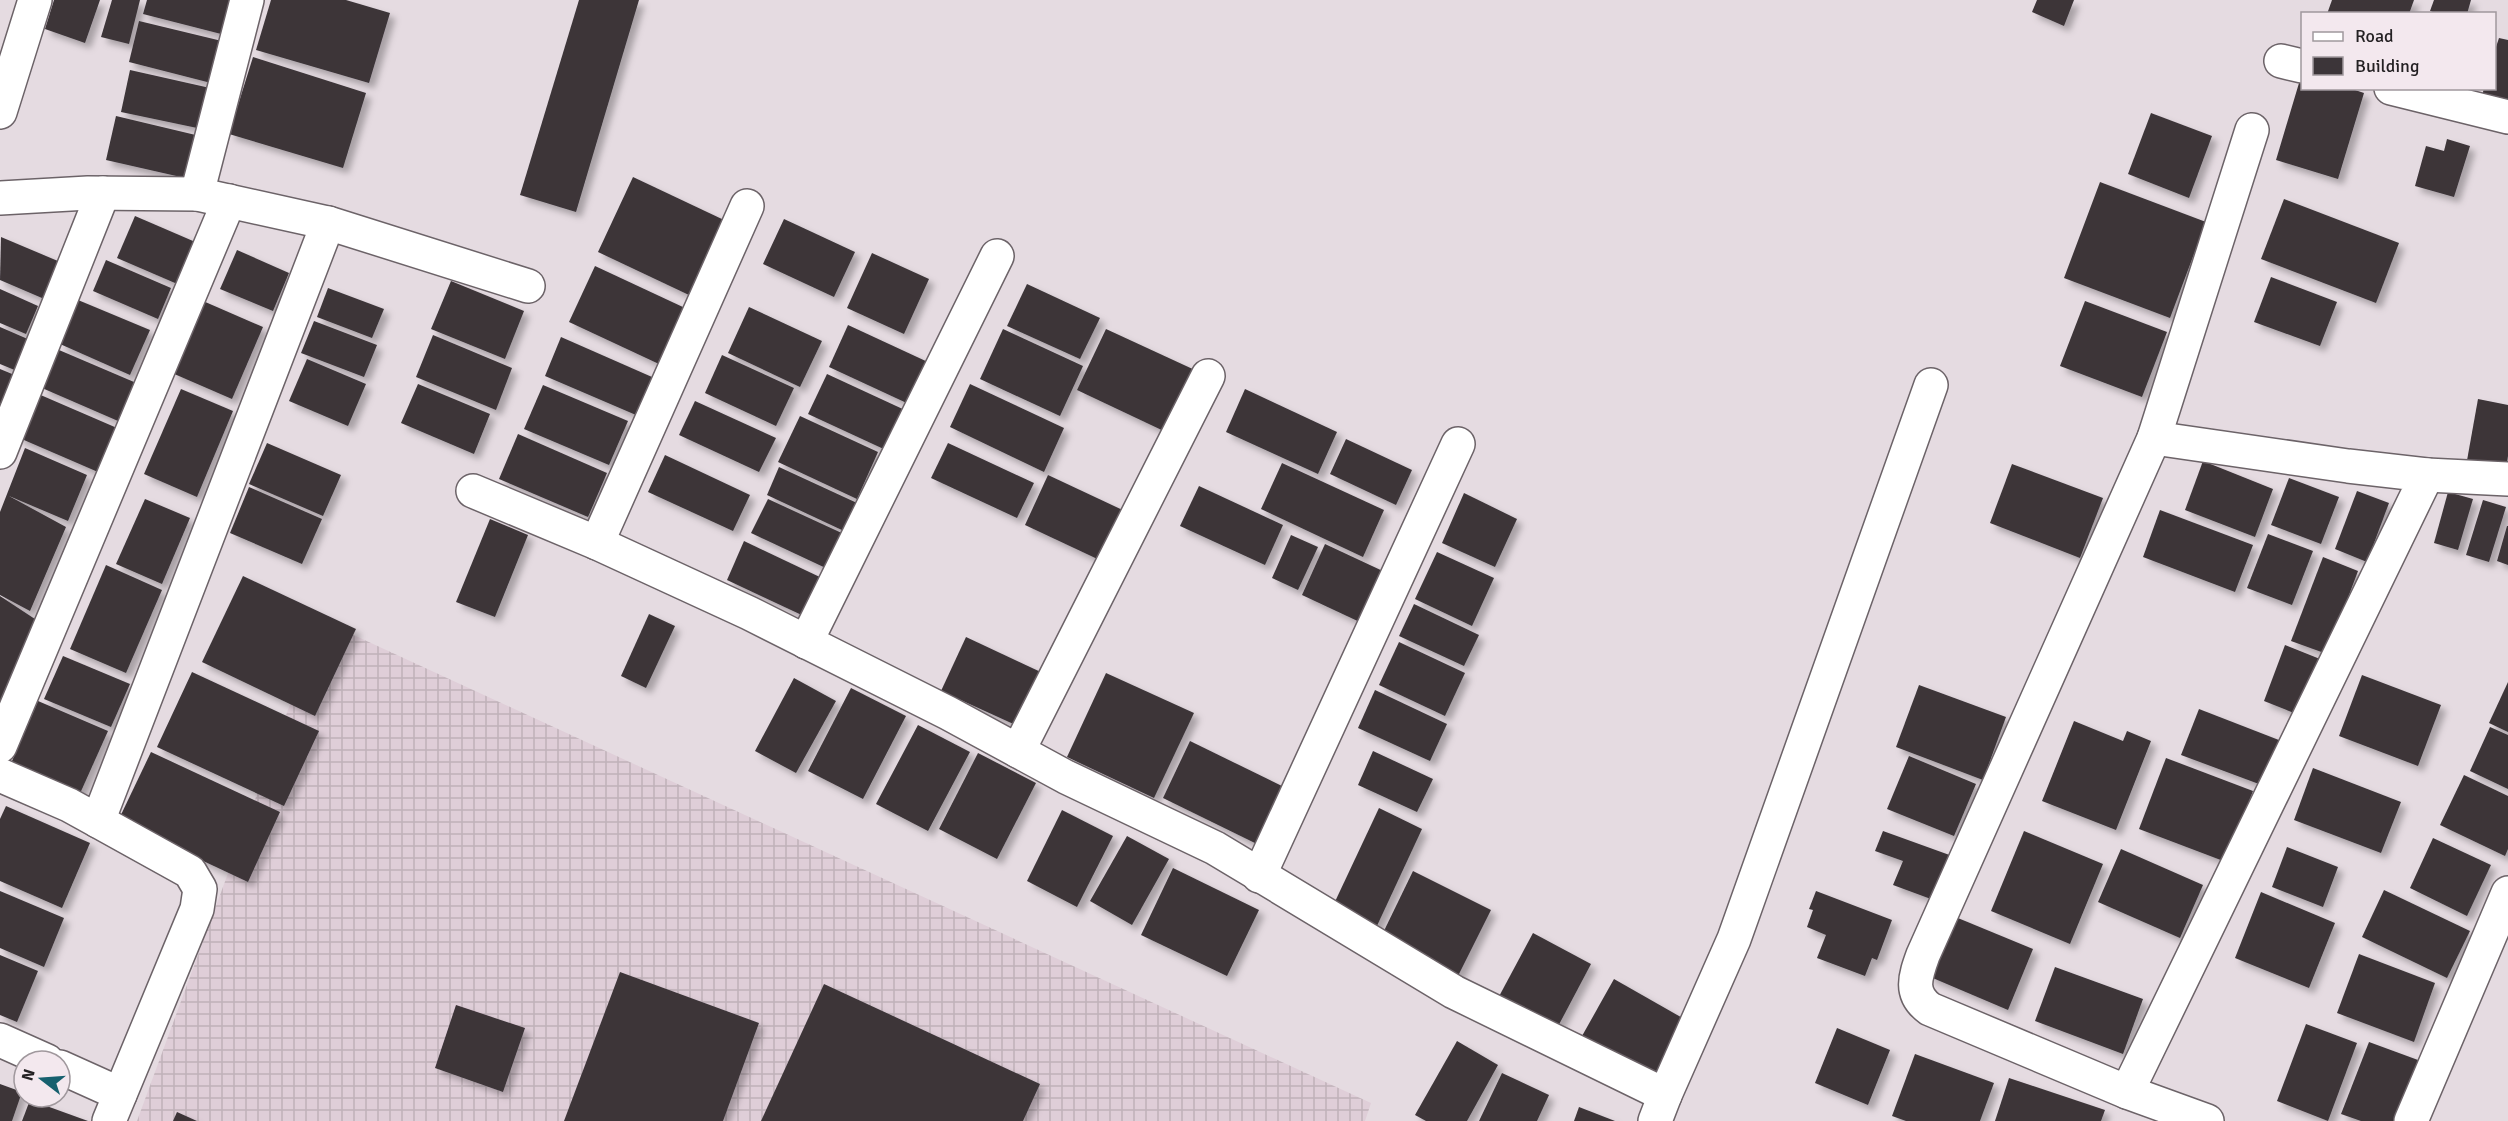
<svg xmlns="http://www.w3.org/2000/svg" width="2508" height="1121" font-family="Signika,sans-serif">
<style>
.industrial{fill:url(#industrial-grid)}
.building{fill:#3c3539;filter:url(#shadow)}
.lines{fill:none;stroke-linecap:round;stroke-linejoin:round}
.minor-casing{stroke:#6c6368;stroke-width:36}
.minor{stroke:#fff;stroke-width:33}
</style>
<defs>
<pattern id="industrial-grid" width="8" height="8" patternUnits="userSpaceOnUse" patternTransform="scale(1.5)"><rect width="8" height="8" fill="#dfced8"/><path d="M0 4h8M4 0v8" fill="none" stroke="#bfb1b9"/></pattern>
<filter id="shadow"><feDropShadow dx="5.5" dy="5.5" stdDeviation="3" flood-color="#0004"/></filter>
</defs>
<rect width="100%" height="100%" fill="#e5dbe1"/>
<polygon class="industrial" points="321,620 1371,1103 1365,1121 137,1121"/>
<g class="building">
<polygon points="54,0 100,0 85,43 45,29"/>
<polygon points="112,0 140,0 129,44 101,37"/>
<polygon points="147,0 238,0 229,36 143,14"/>
<polygon points="271,0 346,0 390,13 369,83 256,50"/>
<polygon points="579,0 639,0 576,212 520,195"/>
<polygon points="2037,0 2074,0 2064,26 2032,12"/>
<polygon points="2332,0 2414,0 2409,14 2327,14"/>
<polygon points="2434,0 2471,0 2467,14 2438,14 2430,11"/>
<polygon points="139,21 226,42 215,84 129,62"/>
<polygon points="2499,38 2508,40 2508,108 2481,100 2484,88 2494,88 2494,53"/>
<polygon points="253,57 366,93 343,168 229,134"/>
<polygon points="130,70 210,88 202,129 121,112"/>
<polygon points="2302,73 2302,88 2349,88 2364,93 2338,179 2276,160"/>
<polygon points="2151,113 2212,136 2189,198 2128,174"/>
<polygon points="116,116 204,137 194,180 106,160"/>
<polygon points="2447,139 2470,146 2454,197 2415,186 2426,146 2444,151"/>
<polygon points="633,177 724,220 689,295 598,252"/>
<polygon points="2100,182 2206,222 2170,318 2064,278"/>
<polygon points="2284,199 2399,243 2376,303 2261,259"/>
<polygon points="135,216 200,244 182,286 117,258"/>
<polygon points="784,219 855,252 834,297 763,264"/>
<polygon points="1,237 65,264 49,301 0,280"/>
<polygon points="237,250 289,273 273,311 220,289"/>
<polygon points="872,253 929,279 904,334 847,308"/>
<polygon points="106,260 171,288 158,319 93,291"/>
<polygon points="595,266 685,308 659,364 569,322"/>
<polygon points="2271,277 2337,302 2320,346 2254,322"/>
<polygon points="451,281 524,311 505,359 431,329"/>
<polygon points="1027,284 1100,318 1080,359 1007,326"/>
<polygon points="328,288 384,309 372,338 317,317"/>
<polygon points="0,289 38,306 26,334 0,323"/>
<polygon points="78,300 150,330 130,375 60,344"/>
<polygon points="203,301 263,327 232,399 172,373"/>
<polygon points="2085,301 2167,332 2142,397 2060,366"/>
<polygon points="749,307 822,341 800,387 728,353"/>
<polygon points="314,321 377,345 364,377 301,353"/>
<polygon points="848,325 930,363 911,405 829,367"/>
<polygon points="0,327 30,340 17,371 0,364"/>
<polygon points="1003,329 1083,366 1060,416 980,379"/>
<polygon points="1106,329 1197,371 1168,433 1077,390"/>
<polygon points="433,335 512,368 496,410 416,377"/>
<polygon points="561,337 652,377 636,415 545,376"/>
<polygon points="59,350 141,385 125,424 42,388"/>
<polygon points="722,355 794,388 776,426 705,393"/>
<polygon points="307,359 366,384 348,426 289,401"/>
<polygon points="0,369 17,376 0,415"/>
<polygon points="827,374 907,411 888,451 808,414"/>
<polygon points="418,384 490,414 474,454 401,423"/>
<polygon points="970,384 1064,428 1044,472 950,427"/>
<polygon points="543,385 628,421 609,465 524,429"/>
<polygon points="181,389 233,411 197,497 144,474"/>
<polygon points="1245,389 1337,432 1318,474 1226,432"/>
<polygon points="36,393 117,428 98,472 17,437"/>
<polygon points="2478,399 2508,405 2508,456 2505,473 2466,466"/>
<polygon points="695,401 776,438 759,472 679,435"/>
<polygon points="800,416 878,452 857,499 778,462"/>
<polygon points="518,434 607,473 588,517 499,479"/>
<polygon points="1346,439 1412,470 1396,505 1330,474"/>
<polygon points="267,443 341,475 323,516 249,484"/>
<polygon points="948,443 1034,483 1017,518 931,478"/>
<polygon points="25,448 87,475 68,521 9,496 66,527 30,611 0,595 0,512"/>
<polygon points="665,455 750,495 733,531 648,492"/>
<polygon points="2203,461 2273,489 2255,537 2185,510"/>
<polygon points="1282,463 1384,510 1363,557 1261,509"/>
<polygon points="2012,464 2103,498 2080,558 1990,523"/>
<polygon points="779,467 857,503 844,531 767,495"/>
<polygon points="1048,475 1129,513 1106,563 1025,525"/>
<polygon points="2289,478 2339,497 2321,544 2271,525"/>
<polygon points="1199,486 1283,525 1265,565 1180,526"/>
<polygon points="249,487 322,519 302,564 230,533"/>
<polygon points="2357,491 2389,503 2367,562 2335,549"/>
<polygon points="2448,492 2473,499 2458,550 2434,543"/>
<polygon points="1464,493 1517,519 1495,567 1442,543"/>
<polygon points="145,499 190,518 162,584 116,564"/>
<polygon points="768,499 846,535 830,570 751,533"/>
<polygon points="2483,500 2506,507 2489,562 2466,555"/>
<polygon points="2160,510 2253,545 2235,592 2143,557"/>
<polygon points="490,519 528,535 495,617 456,602"/>
<polygon points="2507,526 2508,526 2508,565 2497,561"/>
<polygon points="2268,534 2313,551 2292,605 2247,588"/>
<polygon points="1291,535 1318,547 1298,590 1272,578"/>
<polygon points="744,541 824,579 806,617 727,580"/>
<polygon points="1325,544 1387,573 1364,624 1302,595"/>
<polygon points="1437,552 1494,578 1472,626 1415,599"/>
<polygon points="2323,557 2358,571 2327,654 2291,641"/>
<polygon points="106,565 162,590 126,673 70,649"/>
<polygon points="243,576 356,629 315,716 202,662"/>
<polygon points="0,596 41,623 6,705 0,702"/>
<polygon points="1414,604 1479,635 1464,666 1399,636"/>
<polygon points="649,614 675,626 646,688 621,676"/>
<polygon points="966,637 1045,674 1020,727 941,691"/>
<polygon points="1399,642 1465,673 1445,716 1379,685"/>
<polygon points="2285,645 2320,659 2299,715 2264,701"/>
<polygon points="63,656 130,684 111,727 44,699"/>
<polygon points="192,672 319,731 284,806 157,747"/>
<polygon points="1106,673 1194,713 1154,798 1067,757"/>
<polygon points="2362,675 2441,705 2418,766 2339,736"/>
<polygon points="794,678 836,701 796,773 755,751"/>
<polygon points="2508,682 2508,732 2489,723"/>
<polygon points="1919,685 2006,717 1983,780 1896,747"/>
<polygon points="851,688 906,716 863,799 808,771"/>
<polygon points="1375,690 1447,724 1430,761 1358,728"/>
<polygon points="38,701 108,731 78,798 9,768"/>
<polygon points="2199,709 2284,742 2267,787 2181,755"/>
<polygon points="2074,721 2123,741 2127,731 2151,741 2116,830 2042,801"/>
<polygon points="918,725 970,752 928,831 876,804"/>
<polygon points="2490,727 2508,735 2508,789 2470,771"/>
<polygon points="1190,741 1286,788 1259,845 1163,798"/>
<polygon points="1373,751 1433,779 1417,812 1358,785"/>
<polygon points="151,752 280,812 248,882 118,821"/>
<polygon points="978,753 1036,783 997,859 939,829"/>
<polygon points="1909,756 1976,784 1954,836 1887,809"/>
<polygon points="2166,758 2253,791 2226,862 2139,829"/>
<polygon points="2313,768 2401,802 2381,853 2294,820"/>
<polygon points="2464,775 2508,796 2508,849 2505,856 2440,825"/>
<polygon points="6,806 90,843 62,908 0,881 0,819"/>
<polygon points="1379,808 1422,829 1376,928 1332,908"/>
<polygon points="1062,810 1113,836 1077,907 1027,881"/>
<polygon points="1883,831 1955,857 1939,902 1893,885 1903,861 1875,851"/>
<polygon points="2024,831 2103,864 2070,944 1991,911"/>
<polygon points="1127,836 1169,859 1132,925 1090,901"/>
<polygon points="2433,838 2491,865 2467,916 2410,888"/>
<polygon points="2287,847 2338,867 2323,907 2272,887"/>
<polygon points="2121,849 2203,885 2180,938 2098,902"/>
<polygon points="1173,868 1259,910 1227,976 1141,935"/>
<polygon points="1413,871 1491,910 1458,976 1381,937"/>
<polygon points="2384,890 2470,931 2447,978 2362,937"/>
<polygon points="0,891 64,918 44,967 0,948"/>
<polygon points="1816,891 1892,920 1877,960 1872,958 1865,976 1817,958 1826,935 1807,927 1813,910 1809,909"/>
<polygon points="2261,892 2335,923 2309,988 2235,958"/>
<polygon points="1953,916 2033,949 2008,1010 1928,976"/>
<polygon points="1533,933 1591,964 1554,1034 1496,1002"/>
<polygon points="2359,954 2435,983 2414,1042 2337,1013"/>
<polygon points="0,955 38,971 17,1022 0,1015"/>
<polygon points="2055,967 2143,999 2123,1054 2035,1021"/>
<polygon points="620,972 759,1023 723,1121 564,1121"/>
<polygon points="1614,979 1686,1020 1654,1076 1582,1036"/>
<polygon points="824,984 1040,1084 1023,1121 761,1121"/>
<polygon points="456,1005 525,1028 503,1092 435,1068"/>
<polygon points="2306,1024 2357,1043 2328,1121 2277,1101"/>
<polygon points="1837,1028 1890,1050 1868,1105 1815,1083"/>
<polygon points="1457,1041 1498,1065 1467,1121 1426,1121 1415,1115"/>
<polygon points="2369,1042 2418,1060 2395,1121 2361,1121 2341,1114"/>
<polygon points="1915,1054 1994,1083 1980,1121 1906,1121 1892,1116"/>
<polygon points="1502,1073 1549,1095 1537,1121 1479,1121"/>
<polygon points="2009,1078 2105,1110 2101,1121 1995,1121"/>
<polygon points="0,1084 22,1092 12,1121 0,1121"/>
<polygon points="30,1100 88,1121 22,1121"/>
<polygon points="1579,1107 1615,1121 1574,1121"/>
<polygon points="177,1112 197,1121 173,1121"/>
</g>
<g class="lines">
<g class="minor-casing">
<g id="minor">
<polyline points="2281,61 2302,66"/>
<polyline points="2391,88 2508,117"/>
<polyline points="0,112 35,0"/>
<polyline points="197,194 247,0"/>
<polyline points="0,198 88,193 197,194 328,223 528,286"/>
<polyline points="0,452 103,193"/>
<polyline points="2427,475 2508,479"/>
<polyline points="473,491 597,543 749,613 948,713 1066,777 1215,848 1454,992 1665,1095 1655,1121"/>
<polyline points="597,543 747,206"/>
<polyline points="806,642 997,256"/>
<polyline points="0,746 229,201"/>
<polyline points="1018,751 1208,376"/>
<polyline points="0,775 69,805 98,821 328,223"/>
<polyline points="98,821 190,872 200,889 197,909 109,1121"/>
<polyline points="1259,876 1458,444"/>
<polyline points="0,1040 47,1061"/>
<polyline points="60,1067 120,1094"/>
<polyline points="2127,1092 2427,475 2348,466 2154,438"/>
<polyline points="1665,1095 1734,939 1931,385"/>
<path d="M2207,1121l-80,-29 -197,-83c-21,-15 -15,-32 -7,-54l231,-517 98,-308"/>
<polyline points="2411,1121 2508,893"/>
</g>
</g>
<use href="#minor" class="minor"/>
</g>
<rect x="2301" y="12" width="195" height="78" fill="#f3e8ee" stroke="#a0989d" stroke-width="1.5"/>
<rect x="2313" y="32" width="30" height="9" fill="#ffffff" stroke="#a0989d" stroke-width="1.5"/>
<text x="2355" y="42" font-size="18" fill="#242123">Road</text>
<rect x="2313" y="57" width="30" height="18" fill="#3c3539" stroke="#a0989d" stroke-width="1.5"/>
<text x="2355" y="72" font-size="18" fill="#242123">Building</text>
<g transform="translate(42 1079) rotate(287)"><circle r="28" fill="#f3e8ee" stroke="#a0989d" stroke-width="1.5"/>
<path d="M0-4.5L10 22L0 15L-10 22Z" fill="#16606e"/>
<text y="-9" font-size="16" font-weight="bold" text-anchor="middle" fill="#242123">N</text>
</g>
</svg>
